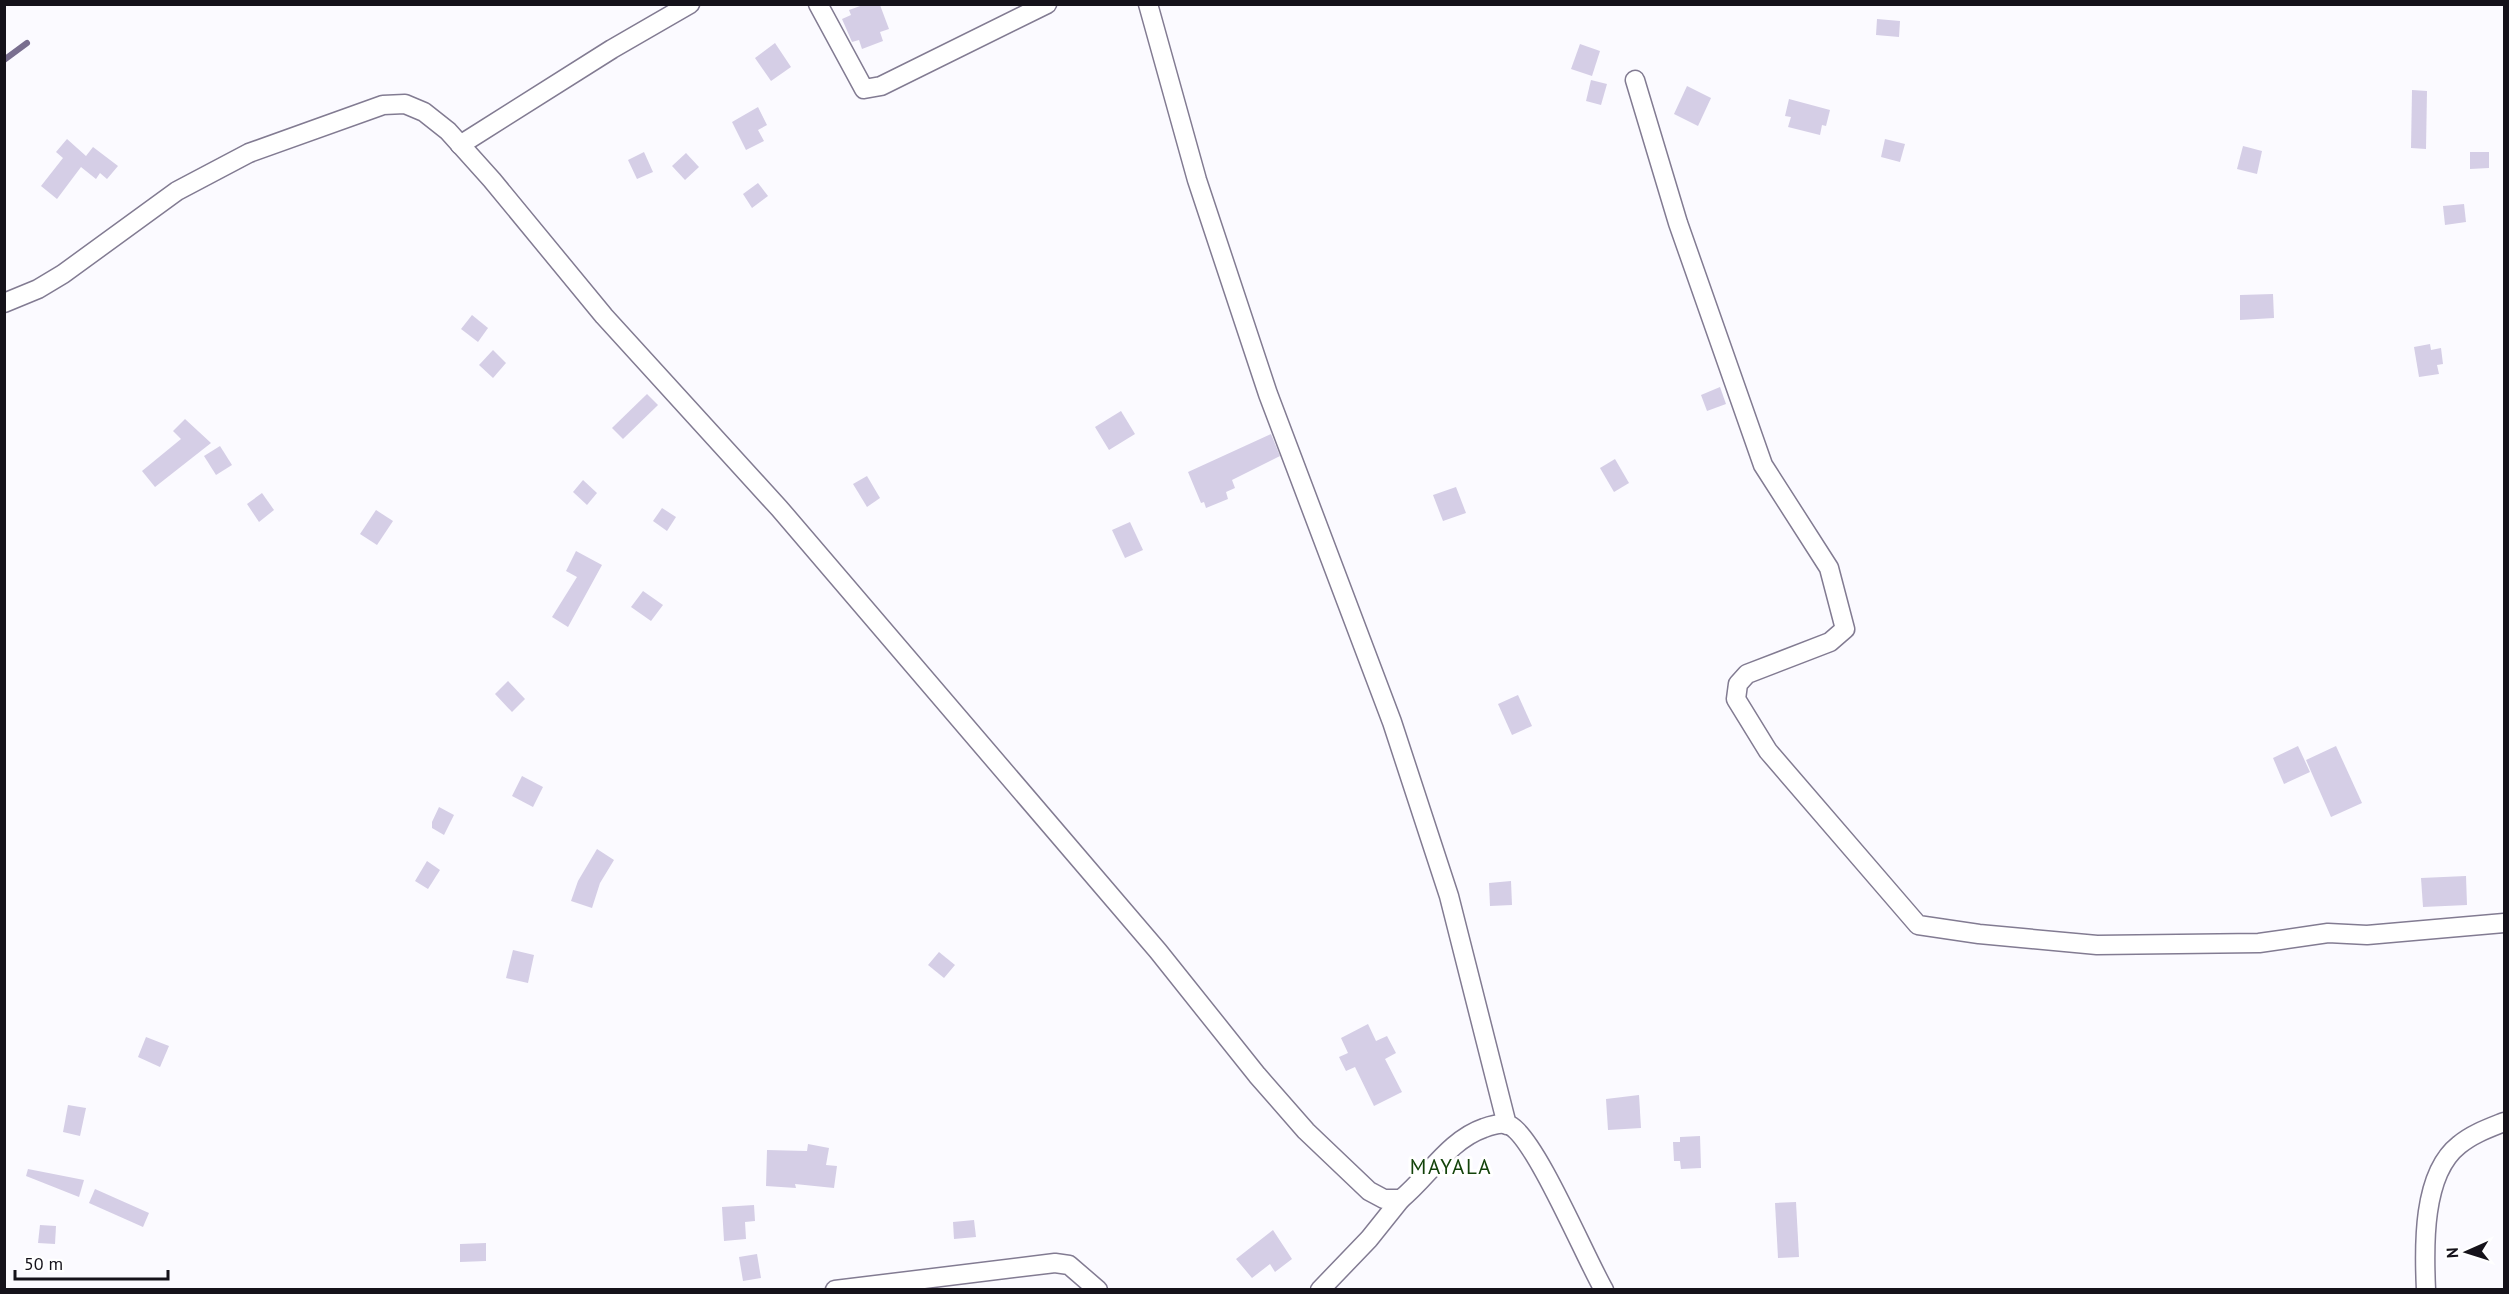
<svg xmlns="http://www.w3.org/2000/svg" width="2509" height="1294" font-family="'PT Sans',sans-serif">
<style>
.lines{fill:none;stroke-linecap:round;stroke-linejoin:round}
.stream{stroke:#796e8f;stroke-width:6}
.building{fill:#d5cee6}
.street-casing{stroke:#827b92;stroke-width:21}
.street{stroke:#fff;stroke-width:18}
.labels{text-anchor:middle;stroke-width:6;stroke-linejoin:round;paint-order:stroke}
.quarter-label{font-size:21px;letter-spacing:1.5px;fill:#13430a;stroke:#fff}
</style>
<rect width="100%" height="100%" fill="#fbfaff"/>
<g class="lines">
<polyline class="stream" points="4,60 27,43"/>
</g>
<g class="building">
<polygon points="863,5 880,5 889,29 880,32 883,41 862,49 859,40 852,42 842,19 851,15 849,10"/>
<polygon points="1877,19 1900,21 1899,37 1876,35"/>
<polygon points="775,43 791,67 771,81 755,58"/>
<polygon points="1580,44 1600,51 1592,76 1571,69"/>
<polygon points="1591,80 1607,84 1601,105 1586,101"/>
<polygon points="1687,86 1711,98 1698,126 1674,114"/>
<polygon points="2412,90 2427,91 2426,149 2411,148"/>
<polygon points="1789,99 1830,110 1826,126 1822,125 1820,135 1788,127 1791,117 1785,116"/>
<polygon points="758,107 767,125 758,130 764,141 746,150 732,122"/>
<polygon points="67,139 86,156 93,147 118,166 107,179 100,173 96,179 81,167 57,199 41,186 63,158 56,152"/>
<polygon points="1885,139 1905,144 1900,162 1881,157"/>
<polygon points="2243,146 2262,151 2257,174 2237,169"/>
<polygon points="644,152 653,172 637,179 628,160"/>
<polygon points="2470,152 2489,152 2489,168 2470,169"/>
<polygon points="686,153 699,167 685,180 672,166"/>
<polygon points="758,183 768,196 752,208 743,194"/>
<polygon points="2464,204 2466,222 2445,225 2443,206"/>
<polygon points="2273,294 2274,318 2240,320 2240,295"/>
<polygon points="472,315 488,328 478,342 461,329"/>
<polygon points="2430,344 2431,350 2441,348 2443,364 2437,365 2439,374 2419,377 2414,347"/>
<polygon points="493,350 506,363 493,378 479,365"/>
<polygon points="1720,387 1726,404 1707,411 1701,395"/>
<polygon points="647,394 658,405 623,439 612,428"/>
<polygon points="1121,411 1135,434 1109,450 1095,427"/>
<polygon points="185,419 211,443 155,487 142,471 181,439 173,431"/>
<polygon points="1271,434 1280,456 1232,480 1235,488 1226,492 1228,499 1206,508 1204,502 1201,503 1188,472"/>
<polygon points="220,446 232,465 216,475 204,456"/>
<polygon points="1615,459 1629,483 1614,492 1600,468"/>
<polygon points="867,476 880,498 867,507 853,484"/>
<polygon points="583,480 597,493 587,505 573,492"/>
<polygon points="1456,487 1466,513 1443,521 1433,495"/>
<polygon points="262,493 274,510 259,522 247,504"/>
<polygon points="662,508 676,517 667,531 653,521"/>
<polygon points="376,510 393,521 377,545 360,534"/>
<polygon points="1130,522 1143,550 1125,558 1112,530"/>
<polygon points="576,551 602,565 568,627 552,617 577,577 566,571"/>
<polygon points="643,591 663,605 651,621 631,607"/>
<polygon points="508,681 525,699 512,712 495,694"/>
<polygon points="1518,695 1532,726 1512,735 1498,704"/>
<polygon points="2298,746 2310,772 2284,784 2273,758"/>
<polygon points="2336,746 2362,803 2331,817 2306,760"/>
<polygon points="522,776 543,787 533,807 512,796"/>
<polygon points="439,807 454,815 444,835 432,828 432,822"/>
<polygon points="597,849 614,860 600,883 592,908 571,901 578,881"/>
<polygon points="427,861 440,870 428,889 415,881"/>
<polygon points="2466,876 2467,905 2423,907 2421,878"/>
<polygon points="1511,881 1512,905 1490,906 1489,883"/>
<polygon points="513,950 534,955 528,983 506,978"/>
<polygon points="939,952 955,965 944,978 928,965"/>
<polygon points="1368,1024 1376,1041 1387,1036 1396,1053 1385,1059 1402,1092 1374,1106 1355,1067 1346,1071 1339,1057 1348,1053 1341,1038"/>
<polygon points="146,1037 169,1046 160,1067 138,1057"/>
<polygon points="1639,1095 1641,1128 1608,1130 1606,1099"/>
<polygon points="68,1105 86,1108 80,1136 63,1132"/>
<polygon points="1700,1136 1701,1168 1681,1169 1680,1161 1674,1161 1673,1142 1680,1142 1680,1137"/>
<polygon points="808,1144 829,1148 826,1165 837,1166 834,1188 795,1184 796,1188 766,1186 767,1150 807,1151"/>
<polygon points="28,1169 84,1180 79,1197 26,1176"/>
<polygon points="95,1189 149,1213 143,1227 89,1203"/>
<polygon points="1796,1202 1799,1257 1778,1258 1775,1203"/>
<polygon points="754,1205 755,1221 745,1222 746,1239 724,1241 722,1207"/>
<polygon points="974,1220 976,1237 954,1239 953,1222"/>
<polygon points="40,1225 56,1226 55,1244 38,1243"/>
<polygon points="1273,1230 1292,1259 1275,1272 1270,1264 1252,1278 1236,1259"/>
<polygon points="486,1243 486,1261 460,1262 460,1244"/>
<polygon points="757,1254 761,1278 743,1281 739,1257"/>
</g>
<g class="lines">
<g class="street-casing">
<g id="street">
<polyline points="818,4 864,89 881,86 1047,4"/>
<polyline points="1148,4 1197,180 1268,394 1392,722 1449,896 1507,1125"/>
<polyline points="1635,80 1678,223 1763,465 1829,568 1845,629 1830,642 1747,674 1738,684 1736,699 1768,751 1918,925 1979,934 2097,945 2259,943 2328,933 2367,935 2504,923"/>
<polyline points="460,145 612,49 690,4"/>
<path d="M4,303l34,-14 25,-15 114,-83 72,-38 134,-48 22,-1 19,8 24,19 44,49 112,136 175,192 379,443 99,124 49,56 63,60 15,8h17c27,-22 48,-59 83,-71 8,-3 20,-6 27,-2 26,16 74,131 93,164"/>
<polyline points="835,1290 1055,1263 1069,1265 1098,1290"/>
<polyline points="1320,1290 1369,1239 1401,1199"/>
<path d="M2426,1290c-2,-43 -4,-116 33,-145 13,-11 30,-17 45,-23"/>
</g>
</g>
<use href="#street" class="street"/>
</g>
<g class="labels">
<g class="quarter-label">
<text x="1451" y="1174">MAYALA</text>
</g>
</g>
<rect width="2509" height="1294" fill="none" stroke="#15121a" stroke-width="12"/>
<g transform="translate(2467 1252) rotate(267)" stroke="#ffffff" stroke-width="4.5" paint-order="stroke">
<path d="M0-4.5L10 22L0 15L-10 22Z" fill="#15121a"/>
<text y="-9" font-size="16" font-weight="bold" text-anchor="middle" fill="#15121a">N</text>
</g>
<path d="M15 1270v9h153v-9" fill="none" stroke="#15121a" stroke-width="3"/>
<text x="24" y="1270" font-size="18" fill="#15121a" stroke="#ffffff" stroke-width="4.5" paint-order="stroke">50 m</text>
</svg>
